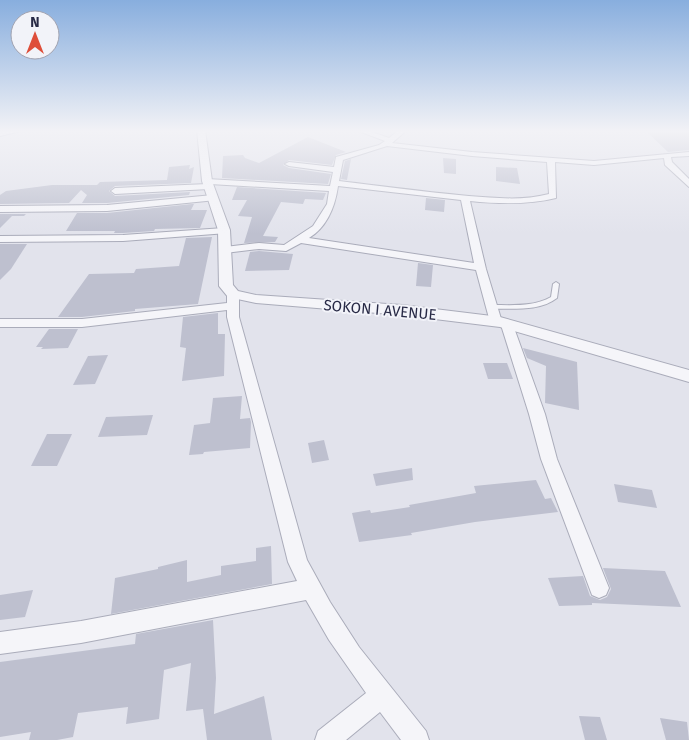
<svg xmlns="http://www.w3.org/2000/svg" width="689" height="740" font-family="'Fira Sans',sans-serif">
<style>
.building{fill:#bec0cf}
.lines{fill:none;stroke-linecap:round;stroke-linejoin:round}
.service-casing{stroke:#aaacba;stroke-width:2}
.minor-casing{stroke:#aaacba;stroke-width:2}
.tertiary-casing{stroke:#aaacba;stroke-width:2}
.service{fill:#f5f5f9;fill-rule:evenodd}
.minor{fill:#f5f5f9;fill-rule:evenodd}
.tertiary{fill:#f5f5f9;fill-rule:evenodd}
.labels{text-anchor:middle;stroke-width:4;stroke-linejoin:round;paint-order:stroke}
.street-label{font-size:15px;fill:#282a46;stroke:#f2f3f9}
</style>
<rect width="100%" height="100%" fill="#e2e3ec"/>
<g class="building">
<polygon points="645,130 689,130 689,150 668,152"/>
<polygon points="308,137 346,152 336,155 332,165 289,160 283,165 289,168 331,174 328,184 222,178 223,156 243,155 245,158 259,163"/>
<polygon points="443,158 456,159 456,174 444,173"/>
<polygon points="351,159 347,180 341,179 345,161"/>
<polygon points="190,165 189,169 194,167 191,183 115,186 109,191 115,196 190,192 189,195 107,203 82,203 87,195 81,190 69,203 0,204 0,195 6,191 52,185 97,185 100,182 167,180 169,167"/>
<polygon points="496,167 517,168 520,184 496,181"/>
<polygon points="237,187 326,193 323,200 305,199 303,204 281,202 263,236 278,237 275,242 244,243 252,217 238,216 247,200 232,200"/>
<polygon points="426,198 445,200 444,212 425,210"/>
<polygon points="192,204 194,204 191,210 207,210 200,228 155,229 154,231 123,233 114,233 115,231 66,231 77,213 107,213"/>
<polygon points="0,214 26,214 24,216 12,216 0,228"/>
<polygon points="212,237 198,304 135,309 135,311 82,317 58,317 89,274 134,273 136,269 179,266 186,238"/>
<polygon points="0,244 27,244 11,269 0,280"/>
<polygon points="259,251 293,254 289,270 245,271 250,252"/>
<polygon points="418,263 433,265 431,287 416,286"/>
<polygon points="218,313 218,334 225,334 224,376 182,381 186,348 180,347 183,317"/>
<polygon points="49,329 78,329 68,348 41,349 43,347 36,347"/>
<polygon points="523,348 577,362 579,410 545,403 546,366 527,358"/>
<polygon points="108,355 95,384 73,385 88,356"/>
<polygon points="483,363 507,363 513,379 488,379"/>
<polygon points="242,396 240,419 250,418 251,422 250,448 204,452 203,454 189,455 194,425 210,423 213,398"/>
<polygon points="153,415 147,435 98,437 106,417"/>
<polygon points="47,434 72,434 57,466 31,466"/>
<polygon points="324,440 329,460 312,463 308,443"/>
<polygon points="412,468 413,480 376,486 373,474"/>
<polygon points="536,480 545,499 551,498 558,512 475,522 411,533 412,535 359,542 352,513 370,510 371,513 410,507 409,505 476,493 474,486"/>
<polygon points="614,484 652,490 657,508 618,502"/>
<polygon points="271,546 272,584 111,614 115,578 158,569 158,567 187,560 187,582 221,575 221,566 256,561 256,548"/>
<polygon points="603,568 665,571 681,607 592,603 592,605 559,606 548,578 583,576 590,596 600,600 607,597 611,589"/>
<polygon points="33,590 25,617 0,620 0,595"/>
<polygon points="213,620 216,678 214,714 264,696 272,740 207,740 203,709 186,711 191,663 164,670 159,719 126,724 128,707 78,713 73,737 57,740 29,740 31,732 0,737 0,662 135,644 136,634"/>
<polygon points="579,716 600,717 607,740 585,740"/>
<polygon points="660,718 687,722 689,740 666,740"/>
</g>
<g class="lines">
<g class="service-casing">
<path id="service" d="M556,282l3,2 -2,14c-18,14 -44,10 -65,11l-3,-2 3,-2c20,0 41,2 59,-8l2,-13z"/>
</g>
<g class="minor-casing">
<g id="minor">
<polygon points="9,130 25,130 0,136 0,132"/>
<path d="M356,130h10l23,8 10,-8h8l-15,13 80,9 122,9 95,-9v4l-18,1 1,5 17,17v8l-24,-22 -1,-7 -70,7 -39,-3 1,36c-28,7 -57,6 -86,3l16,68 16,53 -6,4 -6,-4 -14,-52 -175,-27 -15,8 -27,-2 -34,4 -5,-3 5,-3 34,-4 25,2 29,-19 14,-22 2,-13 -119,-7 3,2 -4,3 -94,5 -4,-3 4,-3 93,-4 -5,-3 4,-2 123,7 3,-14 -44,-6 -4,-2 4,-2 45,5 2,-10 43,-12 6,-4zM387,146l85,10 75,6 2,32c-26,7 -54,4 -80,2 -44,-4 -87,-10 -130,-15l4,-21zM338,186l123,14 13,63 -165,-25c18,-11 26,-31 29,-52z"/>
<polygon points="213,195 217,198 216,200 107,211 0,212 0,206 107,205"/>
<polygon points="224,228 229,231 227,233 123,241 0,242 0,236 123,235"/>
<polygon points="233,291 239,294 239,317 307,560 330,602 359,647 426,731 429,740 401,740 380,712 346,740 315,740 318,731 366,693 329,640 306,600 81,643 0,654 0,632 81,621 297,581 288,562 227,317 227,310 82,327 0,327 0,319 82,319 227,303 227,294"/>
<polygon points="507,321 513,325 545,414 557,459 609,588 606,595 599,598 592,595 541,459 529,414 501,325"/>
</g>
</g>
<g class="tertiary-casing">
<polygon id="tertiary" points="197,130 205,130 212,181 230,230 233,285 238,291 256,295 402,305 500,317 689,370 689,382 500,327 402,315 256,303 228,297 219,286 218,230 202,181"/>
</g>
<use href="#service" class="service"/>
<use href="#minor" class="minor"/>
<use href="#tertiary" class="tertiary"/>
</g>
<linearGradient id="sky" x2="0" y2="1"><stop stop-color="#88aede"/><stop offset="0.56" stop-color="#f2f2f6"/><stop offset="1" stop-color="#f2f2f6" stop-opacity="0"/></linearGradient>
<rect width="689" height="234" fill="url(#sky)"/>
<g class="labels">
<g class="street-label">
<text transform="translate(380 310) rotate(5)" y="5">SOKON I AVENUE</text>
</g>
</g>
<g transform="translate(35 35)"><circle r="24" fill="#f2f3f9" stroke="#a1a3b1"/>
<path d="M0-4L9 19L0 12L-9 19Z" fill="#de4e3a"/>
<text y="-8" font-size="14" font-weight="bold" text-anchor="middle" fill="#282a46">N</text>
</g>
</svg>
